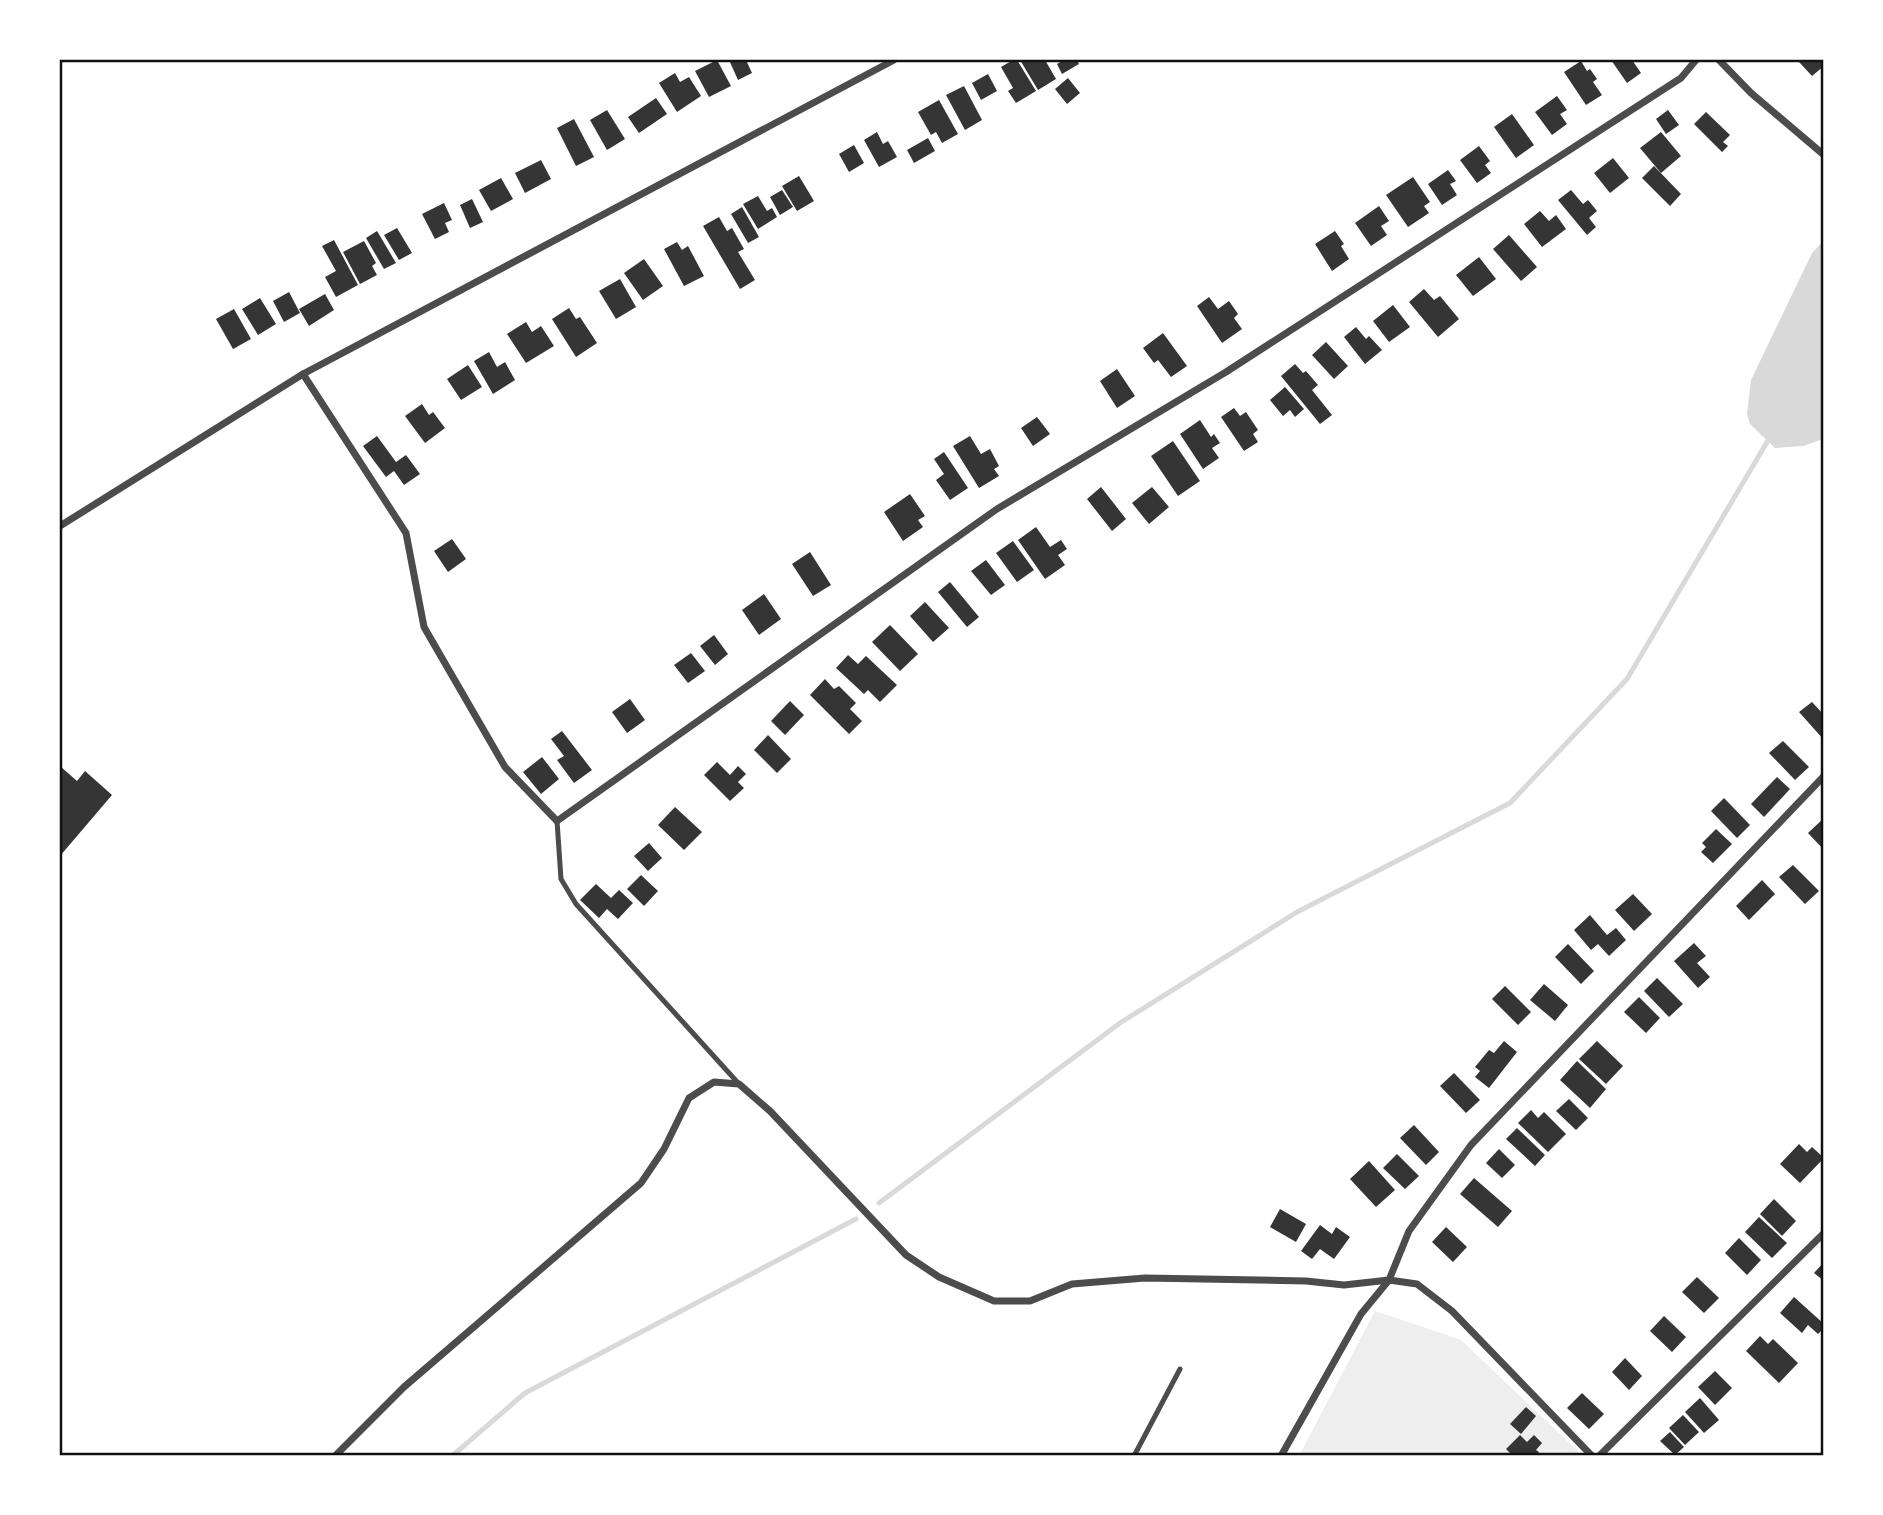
<svg xmlns="http://www.w3.org/2000/svg" width="1883" height="1515" font-family="Raleway,sans-serif">
<style>
.green{fill:#eee}
.water{fill:#d9d9d9}
.lines{fill:none;stroke-linecap:round;stroke-linejoin:round}
.stream{stroke:#d9d9d9;stroke-width:5}
.building{fill:#353535}
.service{stroke:#4c4c4c;stroke-width:5}
.minor{stroke:#4c4c4c;stroke-width:7}
.neatline{fill:none;stroke:#111;stroke-width:2.5}
</style>
<rect width="100%" height="100%" fill="#fff"/>
<polygon class="green" points="1375,1311 1461,1340 1582,1455 1299,1456"/>
<polygon class="water" points="1823,241 1823,439 1803,446 1775,448 1750,424 1747,414 1751,380 1812,253"/>
<g class="lines">
<g class="stream">
<polyline points="879,1203 1120,1023 1297,912 1510,803 1627,679 1770,437"/>
<polyline points="452,1456 525,1393 856,1219"/>
</g>
</g>
<g class="building">
<polygon points="717,60 731,86 709,97 695,71"/>
<polygon points="729,60 746,60 752,73 738,80"/>
<polygon points="1013,60 1017,60 1036,91 1016,103 1008,91 1013,88 1001,67"/>
<polygon points="1020,60 1045,60 1056,79 1038,90"/>
<polygon points="1061,60 1077,60 1079,64 1062,74 1057,64 1062,61"/>
<polygon points="1611,60 1632,60 1641,73 1627,83"/>
<polygon points="1802,60 1824,60 1824,66 1812,76 1799,62"/>
<polygon points="1581,61 1587,71 1590,69 1597,79 1593,82 1602,95 1586,105 1564,72"/>
<polygon points="675,73 680,82 689,77 701,96 677,112 659,83"/>
<polygon points="988,74 997,91 981,100 972,83"/>
<polygon points="1068,78 1080,93 1067,104 1055,89"/>
<polygon points="964,86 982,120 965,130 946,95"/>
<polygon points="1557,96 1567,110 1560,114 1567,124 1552,135 1535,112"/>
<polygon points="656,98 667,114 639,133 628,117"/>
<polygon points="939,100 958,134 942,143 936,132 931,135 918,112"/>
<polygon points="607,110 625,139 607,150 590,120"/>
<polygon points="1668,110 1679,125 1666,134 1656,119"/>
<polygon points="1706,112 1730,135 1723,142 1728,146 1722,152 1694,124"/>
<polygon points="1512,114 1534,145 1516,158 1494,127"/>
<polygon points="574,119 594,157 576,166 557,128"/>
<polygon points="877,132 883,144 888,141 897,157 879,167 864,140"/>
<polygon points="1661,132 1681,156 1661,173 1640,148"/>
<polygon points="928,138 935,151 914,163 907,150"/>
<polygon points="854,145 864,163 849,172 839,154"/>
<polygon points="1479,146 1490,161 1485,165 1491,173 1477,183 1460,160"/>
<polygon points="1613,158 1629,178 1610,193 1594,173"/>
<polygon points="541,160 551,179 525,193 515,173"/>
<polygon points="1654,166 1681,194 1670,206 1642,178"/>
<polygon points="1448,170 1456,181 1450,184 1457,195 1442,205 1428,184"/>
<polygon points="799,176 814,201 797,211 782,186"/>
<polygon points="1413,177 1430,202 1424,206 1429,213 1408,227 1386,195"/>
<polygon points="501,178 513,199 491,211 479,190"/>
<polygon points="782,190 793,207 780,215 770,197"/>
<polygon points="1571,190 1583,204 1588,200 1597,211 1589,218 1596,227 1587,235 1558,200"/>
<polygon points="758,196 767,211 772,208 777,217 758,229 743,204"/>
<polygon points="472,199 483,222 470,228 460,205"/>
<polygon points="444,203 452,220 445,223 449,232 435,239 422,214"/>
<polygon points="1379,206 1389,221 1381,226 1387,235 1371,246 1355,223"/>
<polygon points="742,207 759,237 748,243 731,214"/>
<polygon points="1540,211 1549,221 1556,215 1566,229 1542,247 1524,224"/>
<polygon points="719,217 727,231 732,228 744,249 738,252 755,280 740,289 703,226"/>
<polygon points="397,228 412,253 399,260 384,235"/>
<polygon points="377,231 396,263 384,269 366,238"/>
<polygon points="1335,231 1344,244 1341,246 1349,259 1332,271 1315,244"/>
<polygon points="1509,235 1537,267 1521,281 1493,249"/>
<polygon points="334,240 358,285 336,297 325,277 336,271 322,246"/>
<polygon points="364,241 376,263 372,266 377,275 360,284 343,252"/>
<polygon points="677,242 682,250 688,246 704,276 684,286 664,249"/>
<polygon points="1479,257 1496,279 1473,296 1456,275"/>
<polygon points="644,259 663,286 643,300 624,273"/>
<polygon points="620,279 636,307 616,319 599,291"/>
<polygon points="1424,289 1434,300 1440,296 1459,319 1438,337 1409,302"/>
<polygon points="289,292 300,313 284,322 273,301"/>
<polygon points="325,294 334,310 309,326 299,309"/>
<polygon points="1209,297 1218,309 1229,301 1238,314 1234,318 1242,329 1222,343 1197,306"/>
<polygon points="260,298 276,324 258,335 242,309"/>
<polygon points="1393,305 1410,327 1389,342 1373,321"/>
<polygon points="569,308 576,319 580,317 597,343 576,357 552,319"/>
<polygon points="234,309 251,339 233,349 216,319"/>
<polygon points="526,322 532,332 541,326 554,346 526,363 507,334"/>
<polygon points="1356,327 1366,339 1369,336 1382,350 1365,364 1344,337"/>
<polygon points="1163,333 1187,366 1171,377 1158,360 1154,363 1143,348"/>
<polygon points="1326,342 1348,366 1334,379 1312,355"/>
<polygon points="489,352 497,367 505,362 515,380 493,394 474,361"/>
<polygon points="1295,364 1303,373 1306,371 1318,385 1312,390 1332,415 1320,424 1281,376"/>
<polygon points="468,365 482,387 461,400 447,379"/>
<polygon points="1117,369 1135,396 1117,408 1100,381"/>
<polygon points="1285,387 1304,409 1295,417 1290,410 1283,416 1270,400"/>
<polygon points="422,404 429,415 433,412 445,428 425,443 405,416"/>
<polygon points="1234,408 1240,416 1246,412 1258,430 1253,434 1258,442 1244,451 1221,417"/>
<polygon points="1037,417 1050,434 1033,446 1021,428"/>
<polygon points="1200,420 1211,437 1214,434 1220,443 1212,448 1219,458 1203,469 1180,434"/>
<polygon points="377,436 396,462 406,455 420,474 404,485 394,471 386,477 363,446"/>
<polygon points="970,436 981,454 990,449 999,466 994,469 999,476 979,488 953,446"/>
<polygon points="1173,441 1200,481 1178,496 1151,456"/>
<polygon points="944,452 968,488 950,500 936,480 944,474 934,459"/>
<polygon points="1101,487 1126,519 1112,531 1087,499"/>
<polygon points="1152,487 1169,507 1149,524 1132,503"/>
<polygon points="910,494 925,516 918,520 923,527 903,541 884,512"/>
<polygon points="1036,527 1050,547 1061,540 1067,549 1058,555 1065,565 1045,579 1018,540"/>
<polygon points="452,539 466,559 448,572 434,551"/>
<polygon points="1013,541 1034,570 1017,582 996,553"/>
<polygon points="810,552 831,585 813,596 792,564"/>
<polygon points="986,560 1005,585 991,595 971,571"/>
<polygon points="950,582 979,617 967,627 938,592"/>
<polygon points="764,594 781,619 759,635 742,610"/>
<polygon points="925,602 949,628 933,642 910,616"/>
<polygon points="890,625 918,654 900,671 872,642"/>
<polygon points="714,635 728,654 715,665 700,646"/>
<polygon points="691,653 705,671 688,683 674,665"/>
<polygon points="848,655 858,664 866,656 897,685 880,702 868,690 864,694 836,668"/>
<polygon points="825,679 834,689 839,686 856,703 850,709 862,721 849,734 810,695"/>
<polygon points="630,699 645,720 627,733 612,712"/>
<polygon points="790,701 804,715 785,735 771,721"/>
<polygon points="1812,702 1824,715 1824,740 1799,712"/>
<polygon points="562,731 592,770 574,783 557,760 564,756 551,739"/>
<polygon points="768,735 791,759 777,773 754,750"/>
<polygon points="1783,741 1809,767 1795,780 1769,753"/>
<polygon points="542,757 559,779 541,794 523,772"/>
<polygon points="717,762 730,775 738,766 746,774 738,782 744,788 730,801 704,775"/>
<polygon points="60,766 77,781 85,771 112,795 60,856"/>
<polygon points="1777,777 1790,789 1764,817 1751,804"/>
<polygon points="1724,798 1750,825 1737,838 1711,811"/>
<polygon points="675,807 702,832 684,850 658,825"/>
<polygon points="1824,818 1824,850 1808,833"/>
<polygon points="1716,829 1732,844 1713,863 1701,852 1706,847 1702,843"/>
<polygon points="649,843 662,858 648,871 634,856"/>
<polygon points="1793,865 1819,891 1805,904 1779,877"/>
<polygon points="641,875 658,891 644,906 627,889"/>
<polygon points="1762,880 1775,894 1749,920 1736,906"/>
<polygon points="596,884 611,898 619,890 633,903 618,919 607,909 599,918 580,900"/>
<polygon points="1633,894 1652,914 1634,931 1615,910"/>
<polygon points="1590,915 1607,935 1616,928 1626,940 1609,956 1598,944 1591,950 1574,930"/>
<polygon points="1694,943 1706,956 1697,963 1710,977 1698,988 1674,961"/>
<polygon points="1568,944 1594,971 1581,984 1555,957"/>
<polygon points="1657,978 1683,1004 1669,1017 1644,991"/>
<polygon points="1544,984 1568,1005 1555,1021 1530,1000"/>
<polygon points="1505,986 1531,1012 1518,1025 1492,999"/>
<polygon points="1639,997 1660,1018 1646,1033 1624,1012"/>
<polygon points="1504,1041 1517,1052 1489,1088 1475,1077 1480,1071 1475,1067 1489,1050 1494,1053"/>
<polygon points="1597,1041 1623,1066 1606,1084 1579,1059"/>
<polygon points="1577,1061 1606,1089 1590,1108 1560,1080"/>
<polygon points="1454,1073 1480,1100 1466,1113 1440,1086"/>
<polygon points="1569,1099 1588,1118 1576,1130 1556,1111"/>
<polygon points="1531,1110 1538,1118 1544,1112 1566,1134 1548,1152 1518,1123"/>
<polygon points="1414,1125 1439,1152 1426,1165 1400,1138"/>
<polygon points="1517,1128 1545,1155 1535,1166 1506,1139"/>
<polygon points="1799,1144 1807,1152 1812,1147 1824,1158 1800,1183 1780,1164"/>
<polygon points="1499,1149 1515,1165 1502,1178 1486,1163"/>
<polygon points="1397,1154 1419,1176 1405,1189 1383,1168"/>
<polygon points="1369,1161 1395,1190 1376,1207 1350,1179"/>
<polygon points="1474,1178 1512,1211 1498,1227 1460,1194"/>
<polygon points="1774,1199 1796,1221 1782,1236 1760,1214"/>
<polygon points="1280,1209 1306,1224 1296,1242 1270,1227"/>
<polygon points="1759,1217 1787,1243 1772,1258 1745,1232"/>
<polygon points="1320,1225 1332,1234 1336,1227 1350,1237 1334,1259 1320,1249 1312,1259 1301,1251"/>
<polygon points="1446,1227 1467,1247 1453,1262 1432,1242"/>
<polygon points="1739,1238 1761,1260 1747,1275 1725,1253"/>
<polygon points="1824,1262 1824,1281 1814,1273"/>
<polygon points="1697,1277 1719,1298 1704,1313 1682,1292"/>
<polygon points="1794,1297 1824,1324 1824,1328 1818,1334 1808,1325 1802,1333 1780,1313"/>
<polygon points="1664,1316 1686,1337 1672,1352 1650,1331"/>
<polygon points="1760,1336 1768,1344 1773,1339 1798,1363 1779,1383 1746,1351"/>
<polygon points="1625,1358 1642,1376 1629,1390 1612,1372"/>
<polygon points="1715,1371 1732,1388 1715,1405 1698,1387"/>
<polygon points="1582,1393 1604,1414 1589,1429 1567,1408"/>
<polygon points="1700,1398 1719,1420 1704,1433 1685,1412"/>
<polygon points="1526,1407 1536,1416 1521,1434 1510,1424"/>
<polygon points="1683,1415 1699,1432 1685,1445 1669,1428"/>
<polygon points="1670,1432 1684,1447 1675,1455 1660,1441"/>
<polygon points="1520,1435 1527,1442 1534,1435 1542,1443 1536,1450 1539,1452 1536,1456 1513,1456 1506,1449"/>
</g>
<g class="lines">
<g class="service">
<polyline points="557,821 561,879 576,904 739,1084"/>
<polyline points="1134,1456 1180,1369"/>
</g>
<g class="minor">
<polyline points="1719,60 1751,93 1824,155"/>
<polyline points="303,374 406,533 424,627 505,767 557,821 997,509 1226,372 1681,78 1696,60"/>
<polyline points="60,526 303,374 894,60"/>
<polyline points="335,1456 404,1387 641,1183 664,1149 689,1098 714,1082 739,1084 770,1111 906,1255 939,1277 994,1301 1030,1301 1072,1284 1145,1278 1306,1281 1344,1285 1389,1280 1417,1284 1452,1311 1592,1456"/>
<polyline points="1281,1456 1361,1314 1389,1280 1409,1231 1471,1145 1824,776"/>
<polyline points="1599,1456 1824,1233"/>
</g>
</g>
<rect width="1883" height="1515" fill="none" stroke="#ffffff" stroke-width="122"/>
<rect x="61" y="61" width="1761" height="1393" class="neatline"/>
</svg>
